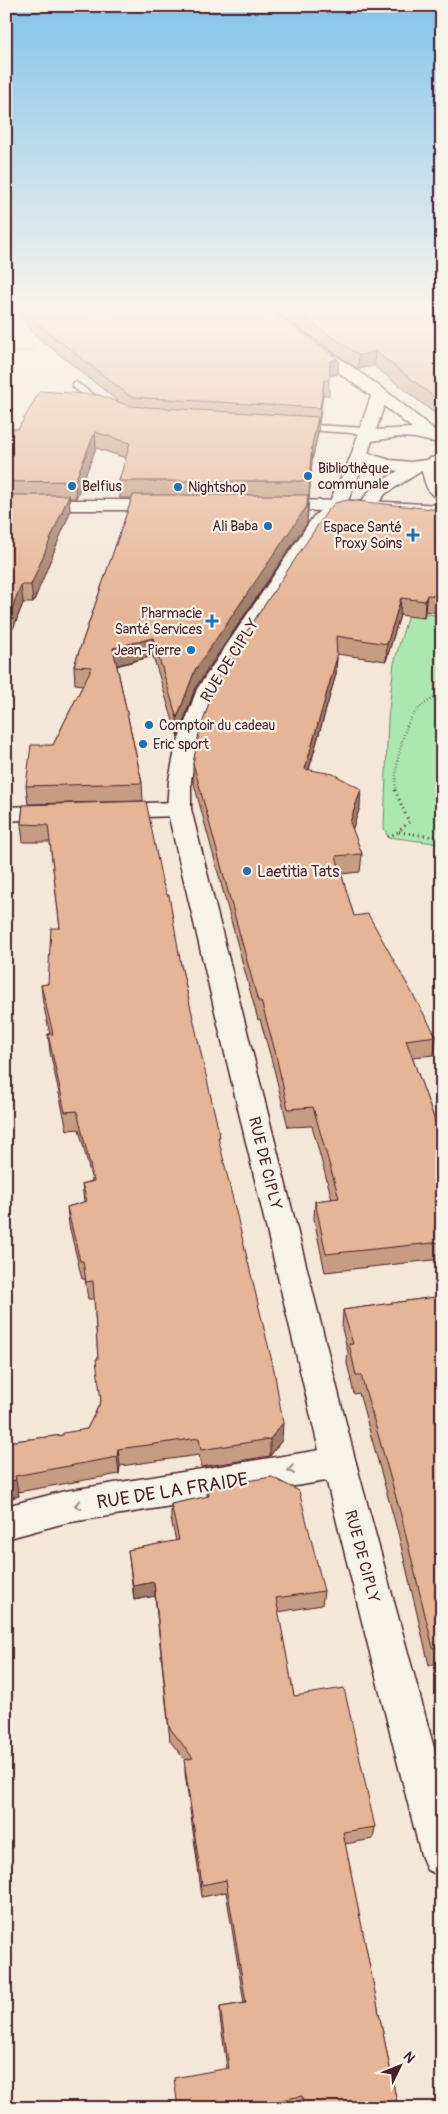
<svg xmlns="http://www.w3.org/2000/svg" width="448" height="2114" font-family="Pangolin,sans-serif">
<style>
.green{fill:#abe8af;stroke:#7a846d}
.lines{fill:none;stroke-linecap:round;stroke-linejoin:round}
.service-casing{stroke:#4a1f2b;stroke-width:3}
.minor-casing{stroke:#4a1f2b;stroke-width:3}
.tertiary-casing{stroke:#4a1f2b;stroke-width:3}
.secondary-casing{stroke:#4a1f2b;stroke-width:3}
.path-far2{stroke:#4a1f2b;stroke-width:2;stroke-dasharray:0.5 2;stroke-linecap:butt}
.path-far1{stroke:#4a1f2b;stroke-width:2.5;stroke-dasharray:0.5 2.5;stroke-linecap:butt}
.path{stroke:#4a1f2b;stroke-width:3;stroke-dasharray:1 4;stroke-linecap:butt}
.service{fill:#f7f3e8;fill-rule:evenodd}
.minor{fill:#f7f3e8;fill-rule:evenodd}
.tertiary{fill:#f7f3e8;fill-rule:evenodd}
.secondary{fill:#f7f3e8;fill-rule:evenodd}
.wall{fill:#c69c82;stroke:#4a1f2b}
.shaded-wall{fill:#a17f6a;stroke:#4a1f2b}
.building{fill:#e6b597;stroke:#4a1f2b}
.oneway{stroke:#a0898a}
.poi-dot{fill:#1f6fb2;stroke:#f7f3e8;stroke-width:2}
.labels{text-anchor:middle;stroke-width:4.5;stroke-linejoin:round;paint-order:stroke}
.far-poi-label{font-size:14px;fill:#4a1f2b;stroke:#f7f3e8;text-anchor:start}
.street-label{font-size:16px;fill:#4a1f2b;stroke:#f7f3e8}
.poi-label{font-size:16px;fill:#4a1f2b;stroke:#f7f3e8;text-anchor:start}
.near-street-label{font-size:19px;fill:#4a1f2b;stroke:#f7f3e8}
</style>
<rect width="100%" height="100%" fill="#f4e7d8"/>
<filter id="ink" filterUnits="userSpaceOnUse"><feTurbulence type="fractalNoise" baseFrequency=".02" numOctaves="2"/><feDisplacementMap in="SourceGraphic" scale="10" xChannelSelector="R" yChannelSelector="G"/><feConvolveMatrix kernelMatrix="1 2 1 2 8 2 1 2 1" color-interpolation-filters="sRGB"/></filter>
<g filter="url(#ink)">
<polygon class="green" points="409,611 442,616 442,844 388,837 384,828 388,719 394,663"/>
<g class="lines">
<g class="service-casing">
<g id="service">
<polygon points="76,382 110,406 110,410 102,410 73,387 73,383"/>
<polygon points="295,424 367,428 372,431 367,434 291,429 290,427"/>
</g>
</g>
<g class="minor-casing">
<g id="minor">
<polygon points="179,802 187,804 191,809 187,814 179,816 111,818 103,816 99,811 103,806 111,804"/>
<polygon points="60,805 68,807 72,812 68,817 6,821 6,807"/>
<polygon points="339,1447 351,1452 356,1463 351,1474 339,1479 65,1523 6,1539 6,1506 65,1491"/>
</g>
</g>
<g class="tertiary-casing">
<path id="tertiary" d="M252,309h16l19,12 99,70 56,45 -2,4 -7,2 -18,-4 -17,-1 -26,4 -4,12 22,7 21,2 15,-2 16,-6v12l-4,1 4,16v17c-14,-3 -17,-16 -20,-29l-2,1 -35,22 -12,16 -6,1 -6,-1 -3,-4 15,-20 25,-15 -34,-8 -18,42 -20,20 -109,164 -20,61 -6,30v29l165,654 86,314v99l-15,-6 -6,-15 -99,-392 -155,-654 2,-29 6,-30 22,-61 116,-172 16,-14 22,-47 20,-60zM384,406l28,22 -36,2z"/>
</g>
<g class="secondary-casing">
<g id="secondary">
<polygon points="6,500 167,500 173,501 176,505 173,509 167,510 6,510"/>
<polygon points="270,500 367,501 442,505 442,515 264,509 261,505 264,501"/>
</g>
</g>
<polyline class="path-far2" points="6,352 32,350"/>
<path class="path-far1" d="M396,791c-2,-18 5,-57 15,-73 7,-11 20,-19 31,-24"/>
<g class="path">
<polyline points="399,832 442,838"/>
<polyline points="388,837 398,832 409,822 395,790"/>
</g>
<use href="#service" class="service"/>
<use href="#minor" class="minor"/>
<use href="#tertiary" class="tertiary"/>
<use href="#secondary" class="secondary"/>
</g>
<g class="wall">
<polygon points="15,309 268,309 338,359 338,374 329,376 329,395 323,395 319,423 318,423 318,433 312,461 307,523 195,688 178,737 153,656 117,666 142,783 143,801 28,804 26,786 53,745 83,685 75,684 74,666 132,498 120,498 119,481 126,458 96,448 76,498 69,498 70,512 33,603 23,603 13,629 6,629 6,429 18,429 119,402 35,335"/>
<polygon points="271,309 426,309 442,317 442,419 374,366 358,369"/>
<polygon points="442,510 442,610 440,610 439,613 425,611 424,618 400,615 386,661 337,654 336,674 309,770 360,807 352,829 362,854 360,872 341,874 354,916 436,1036 434,1055 412,1057 435,1121 442,1120 442,1259 325,1272 314,1219 315,1201 332,1199 312,1126 288,1127 274,1069 260,1019 258,1020 193,780 193,763"/>
<polygon points="23,805 162,881 181,965 282,1440 270,1456 201,1467 199,1455 120,1466 119,1474 18,1492 19,1496 6,1499 6,1442 63,1435 87,1429 101,1401 94,1299 88,1299 85,1279 82,1279 69,1225 67,1207 84,1202 82,1184 92,1181 79,1129 67,1130 50,1052 48,1034 50,1034 43,1003 41,985 48,984 60,928 50,842 23,842 21,824"/>
<polygon points="442,1296 442,1694 434,1665 429,1665 398,1533 359,1393 354,1394 347,1363 348,1352 342,1329 343,1310"/>
<polygon points="207,1487 324,1591 322,1605 278,1612 294,1696 375,1827 373,1839 345,1844 398,2108 301,2108 300,2105 285,2108 178,2108 227,2068 220,2018 220,2007 244,2003 226,1892 202,1897 185,1773 185,1760 170,1741 155,1596 134,1600 128,1550 176,1541 171,1519 171,1504 207,1497"/>
</g>
<g class="shaded-wall">
<polygon points="375,351 374,366 358,369 359,355"/>
<polygon points="338,359 338,374 329,376 330,361"/>
<polygon points="324,380 323,395 319,423 320,408"/>
<polygon points="318,417 318,433 312,461 309,498 312,445"/>
<polygon points="95,432 96,448 76,498 75,481"/>
<polygon points="69,495 70,512 33,603 31,585"/>
<polygon points="308,495 307,523 195,688 178,737 177,718 195,670"/>
<polygon points="21,585 23,603 13,629 11,611"/>
<polygon points="442,593 440,610 439,613 441,596"/>
<polygon points="427,595 425,611 424,618 425,601"/>
<polygon points="401,598 400,615 386,661 387,644"/>
<polygon points="153,638 153,656 114,666 113,648"/>
<polygon points="337,657 336,674 304,786 305,769"/>
<polygon points="6,680 8,697 6,702"/>
<polygon points="361,789 360,807 349,840 350,822"/>
<polygon points="283,1423 282,1440 270,1456 270,1439"/>
<polygon points="118,1449 120,1466 119,1474 117,1457"/>
<polygon points="15,1476 19,1496 6,1499 6,1482"/>
<polygon points="154,1582 155,1596 134,1600 133,1586"/>
</g>
<g class="building">
<polygon points="24,309 268,309 338,359 330,361 329,380 324,380 320,408 131,397 34,321"/>
<polygon points="291,309 426,309 442,317 442,403 375,351 359,355"/>
<polygon points="40,391 99,395 129,406 318,417 312,445 309,481 119,481 130,443 95,432 75,481 6,482 6,429 18,429"/>
<polygon points="6,495 69,495 31,585 21,585 11,611 6,611"/>
<polygon points="133,495 308,495 307,506 195,670 177,718 153,638 113,648 142,783 26,786 31,745 53,745 92,667 74,666"/>
<polygon points="347,500 442,510 442,593 441,596 427,595 425,601 401,598 387,644 336,636 337,657 305,769 333,774 361,789 350,822 362,854 336,856 354,916 368,914 436,1036 406,1040 435,1121 442,1120 442,1242 326,1254 315,1201 339,1198 313,1107 288,1109 275,1051 261,1001 258,1001 193,763 199,733 219,673 328,510 335,503"/>
<polygon points="146,801 162,881 167,895 169,895 181,965 220,1137 218,1137 274,1370 283,1423 270,1439 201,1450 199,1438 118,1449 117,1457 15,1476 16,1480 6,1482 6,1442 63,1435 63,1433 87,1429 101,1401 96,1359 98,1359 93,1281 86,1282 83,1261 80,1261 67,1207 87,1201 82,1184 94,1181 77,1111 65,1112 48,1034 53,1034 41,985 48,984 51,928 60,928 48,825 21,824 23,805"/>
<polygon points="442,1296 442,1663 438,1648 433,1648 401,1515 361,1375 356,1375 349,1344 353,1344 343,1310"/>
<polygon points="272,1477 299,1491 324,1591 276,1598 294,1696 344,1688 375,1827 343,1832 398,2108 303,2108 302,2096 238,2108 178,2108 174,2078 229,2068 220,2007 246,2003 226,1880 202,1885 184,1760 193,1758 169,1727 154,1582 133,1586 128,1550 179,1540 171,1504 209,1496 207,1487"/>
</g>
<defs><path id="oneway-chevron" d="M-2-3.5L2.5 0L-2 3.5" fill="none" stroke-width="1.6" stroke-linecap="round" stroke-linejoin="round" transform="scale(1.25)"/></defs>
<g class="oneway">
<use href="#oneway-chevron" transform="translate(291 1470) rotate(171)"/>
<use href="#oneway-chevron" transform="translate(78 1505) rotate(171)"/>
</g>
</g>
<linearGradient id="sky" x2="0" y2="1"><stop stop-color="#84c4ea"/><stop offset="0.51" stop-color="#faf4ed"/><stop offset="1" stop-color="#faf4ed" stop-opacity="0"/></linearGradient>
<rect width="448" height="605" fill="url(#sky)"/>
<g class="poi-dot">
<circle cx="308" cy="476" r="5"/>
<circle cx="72" cy="486" r="5"/>
<circle cx="178" cy="487" r="5"/>
<circle cx="268" cy="526" r="5"/>
<path d="M410.5 527.5h5v5h5v5h-5v5h-5v-5h-5v-5h5z"/>
<path d="M209.5 613.5h5v5h5v5h-5v5h-5v-5h-5v-5h5z"/>
<circle cx="191" cy="650" r="5"/>
<circle cx="149" cy="725" r="5"/>
<circle cx="143" cy="744" r="5"/>
<circle cx="247" cy="871" r="5"/>
</g>
<g class="labels">
<g class="far-poi-label">
<text x="318" y="473">Bibliothèque<tspan x="318" dy="16">communale</tspan></text>
<text x="82" y="491">Belfius</text>
<text x="188" y="492">Nightshop</text>
<text x="258" y="531" text-anchor="end">Ali Baba</text>
<text x="402" y="532" text-anchor="end">Espace Santé<tspan x="402" dy="16">Proxy Soins</tspan></text>
<text x="202" y="618" text-anchor="end">Pharmacie<tspan x="202" dy="16">Santé Services</tspan></text>
<text x="181" y="655" text-anchor="end">Jean-Pierre</text>
<text x="159" y="730">Comptoir du cadeau</text>
<text x="153" y="749">Eric sport</text>
</g>
<g class="street-label">
<text transform="translate(229 660) rotate(-58)" y="6">RUE DE CIPLY</text>
<text transform="translate(266 1163) rotate(76)" y="6">RUE DE CIPLY</text>
<text transform="translate(363 1556) rotate(75)" y="6">RUE DE CIPLY</text>
</g>
<g class="poi-label">
<text x="257" y="877">Laetitia Tats</text>
</g>
<g class="near-street-label">
<text transform="translate(172 1490) rotate(-9)" y="7">RUE DE LA FRAIDE</text>
</g>
</g>
<rect width="448" height="2114" fill="none" stroke="#f7f3e8" stroke-width="25"/>
<rect x="12" y="12" width="423" height="2089" fill="none" stroke="#4a1f2b" stroke-width="2" filter="url(#ink)"/>
<g transform="translate(400 2066) rotate(47)" stroke="#f7f3e8" stroke-width="4" paint-order="stroke">
<path d="M0-4L9 19L0 12L-9 19Z" fill="#4a1f2b"/>
<text y="-8" font-size="14" font-weight="bold" text-anchor="middle" fill="#4a1f2b">N</text>
</g>
</svg>
